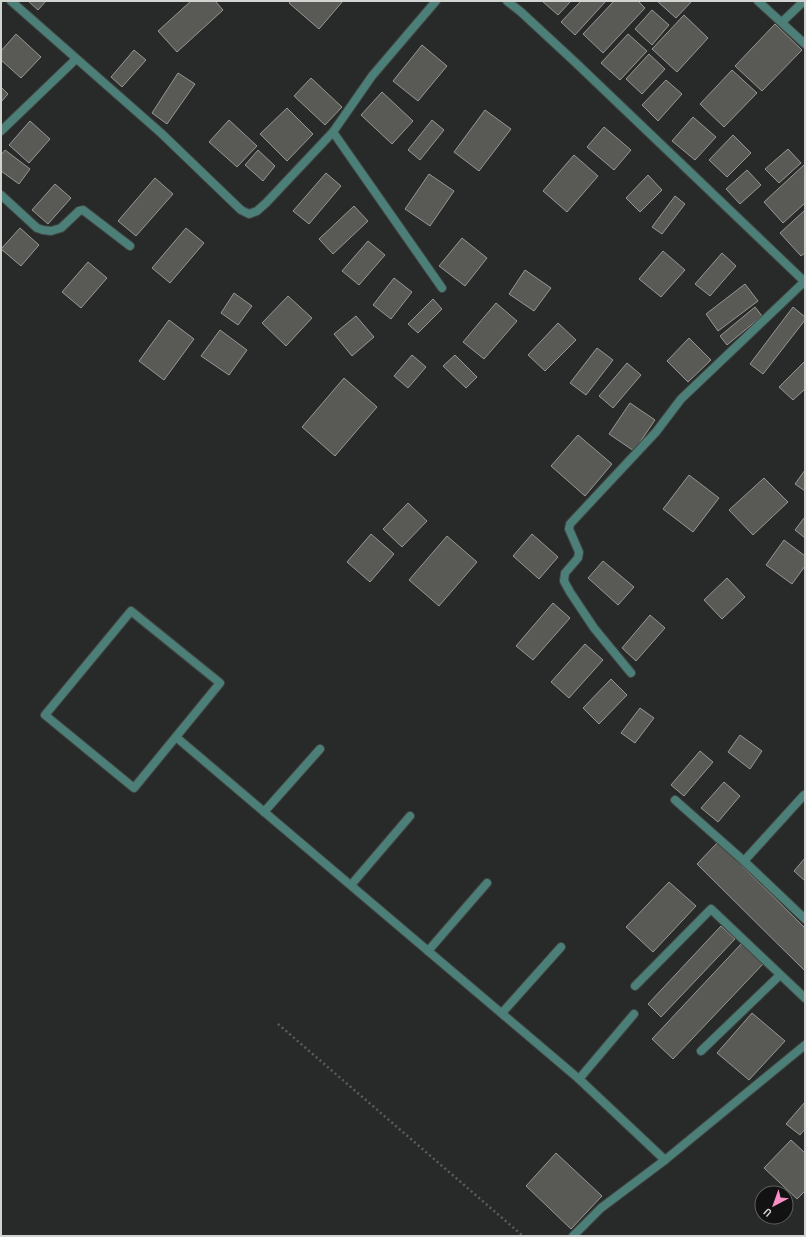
<svg xmlns="http://www.w3.org/2000/svg" width="806" height="1237" font-family="'Archivo Narrow',sans-serif">
<style>
.building{fill:#595a56;stroke:#979894}
.lines{fill:none;stroke-linecap:round;stroke-linejoin:round}
.street-casing{stroke:#424543;stroke-width:10}
.path{stroke:#5b5e5c;stroke-width:2.5;stroke-dasharray:2 3;stroke-linecap:butt}
.street{stroke:#4b7f77;stroke-width:8}
</style>
<rect width="100%" height="100%" fill="#272a28"/>
<g class="building">
<polygon points="28,1 46,1 38,10"/>
<polygon points="191,1 215,1 223,10 177,52 158,31"/>
<polygon points="291,1 343,1 319,29 289,3"/>
<polygon points="542,1 571,1 558,15"/>
<polygon points="581,1 606,1 575,35 561,22"/>
<polygon points="614,1 638,1 645,8 603,53 583,34"/>
<polygon points="657,1 692,1 676,18"/>
<polygon points="652,10 669,25 652,45 635,29"/>
<polygon points="684,15 708,38 677,72 652,49"/>
<polygon points="775,24 802,50 762,91 735,66"/>
<polygon points="16,34 41,57 21,78 1,60 1,51"/>
<polygon points="628,34 647,51 620,80 601,63"/>
<polygon points="422,45 447,66 418,101 393,81"/>
<polygon points="134,50 146,60 122,87 111,77"/>
<polygon points="649,54 665,69 642,94 626,79"/>
<polygon points="732,70 757,93 724,127 700,104"/>
<polygon points="178,73 195,84 167,124 152,113"/>
<polygon points="311,78 342,107 325,125 294,96"/>
<polygon points="666,80 682,94 658,121 642,105"/>
<polygon points="1,87 8,94 1,102"/>
<polygon points="382,92 413,121 392,144 361,115"/>
<polygon points="287,108 313,134 287,161 260,134"/>
<polygon points="485,110 511,129 479,171 454,152"/>
<polygon points="693,117 716,137 695,160 672,141"/>
<polygon points="229,120 257,146 237,167 209,142"/>
<polygon points="432,120 444,130 420,160 408,150"/>
<polygon points="30,121 50,139 29,163 9,145"/>
<polygon points="604,127 631,150 614,170 587,147"/>
<polygon points="733,135 751,153 727,177 709,160"/>
<polygon points="788,149 801,163 779,183 765,169"/>
<polygon points="5,150 30,169 19,184 1,171 1,155"/>
<polygon points="258,150 275,166 263,181 245,165"/>
<polygon points="574,155 598,176 567,212 543,191"/>
<polygon points="805,164 805,203 783,223 764,202"/>
<polygon points="747,170 761,185 740,204 726,189"/>
<polygon points="326,173 341,186 309,224 293,211"/>
<polygon points="429,174 454,191 430,226 405,209"/>
<polygon points="648,175 662,190 640,212 626,198"/>
<polygon points="155,178 173,194 136,236 118,221"/>
<polygon points="55,184 71,198 48,224 32,210"/>
<polygon points="675,196 685,204 662,234 652,227"/>
<polygon points="354,206 368,221 333,254 319,239"/>
<polygon points="805,210 805,253 801,256 780,233"/>
<polygon points="20,228 39,245 21,266 1,249"/>
<polygon points="186,228 204,243 170,283 152,268"/>
<polygon points="462,238 487,258 465,286 439,266"/>
<polygon points="368,241 385,255 359,285 342,271"/>
<polygon points="663,251 685,270 661,297 639,279"/>
<polygon points="722,253 736,266 710,296 695,284"/>
<polygon points="88,262 107,278 81,308 62,292"/>
<polygon points="525,270 551,288 534,311 509,294"/>
<polygon points="394,278 412,292 391,319 373,305"/>
<polygon points="745,284 758,301 718,331 706,314"/>
<polygon points="234,293 252,306 238,325 221,313"/>
<polygon points="288,296 312,318 286,346 262,323"/>
<polygon points="433,299 442,309 418,333 408,324"/>
<polygon points="496,303 517,321 484,359 463,342"/>
<polygon points="755,307 762,316 727,345 720,336"/>
<polygon points="793,307 805,317 805,320 763,374 750,364"/>
<polygon points="356,316 374,337 352,356 334,334"/>
<polygon points="169,320 194,339 164,380 139,361"/>
<polygon points="558,323 576,340 545,371 528,355"/>
<polygon points="220,330 247,350 229,375 201,356"/>
<polygon points="689,338 711,360 688,382 667,361"/>
<polygon points="597,348 613,360 586,395 570,383"/>
<polygon points="412,355 426,367 408,388 394,376"/>
<polygon points="455,355 477,377 466,388 443,366"/>
<polygon points="805,361 805,389 793,400 779,387"/>
<polygon points="627,363 641,375 613,408 599,396"/>
<polygon points="344,378 377,407 335,456 302,427"/>
<polygon points="630,403 655,420 634,451 609,434"/>
<polygon points="578,435 612,464 585,496 551,466"/>
<polygon points="805,470 805,491 795,484"/>
<polygon points="689,475 719,498 693,532 663,509"/>
<polygon points="764,478 788,502 753,535 729,510"/>
<polygon points="408,503 427,521 402,547 383,529"/>
<polygon points="804,518 805,519 805,538 795,530"/>
<polygon points="371,534 394,554 370,582 347,562"/>
<polygon points="532,534 558,557 539,579 513,556"/>
<polygon points="447,536 477,562 439,606 409,580"/>
<polygon points="784,540 805,556 805,566 792,584 766,565"/>
<polygon points="603,561 634,587 618,605 588,578"/>
<polygon points="727,578 745,597 722,619 704,600"/>
<polygon points="553,603 570,618 533,660 516,646"/>
<polygon points="650,615 665,628 636,661 622,648"/>
<polygon points="585,644 603,660 569,698 551,682"/>
<polygon points="611,679 627,695 599,724 583,708"/>
<polygon points="640,708 654,718 635,743 621,733"/>
<polygon points="740,735 762,751 750,769 728,752"/>
<polygon points="700,751 713,762 684,796 671,785"/>
<polygon points="724,782 740,796 718,822 701,808"/>
<polygon points="718,842 805,928 805,971 697,864"/>
<polygon points="805,858 805,881 794,871"/>
<polygon points="669,882 696,906 653,952 626,927"/>
<polygon points="721,926 735,939 661,1017 648,1004"/>
<polygon points="742,943 764,963 673,1059 652,1039"/>
<polygon points="752,1013 785,1041 749,1080 717,1053"/>
<polygon points="805,1102 805,1129 800,1135 786,1124"/>
<polygon points="791,1140 805,1153 805,1191 797,1199 764,1168"/>
<polygon points="556,1153 602,1196 571,1229 526,1186"/>
</g>
<g class="lines">
<g class="street-casing">
<g id="street">
<polyline points="11,1 161,133 241,210 249,214 257,211 266,203 333,132 372,76 436,1"/>
<polyline points="507,1 521,12 576,63 805,282"/>
<polyline points="758,1 805,44"/>
<polyline points="782,22 804,1"/>
<polyline points="1,131 76,59"/>
<polyline points="333,132 442,288"/>
<polyline points="1,195 37,228 43,230 51,231 61,228 79,211 83,210 130,246"/>
<polygon points="131,611 220,683 134,788 45,715"/>
<polyline points="631,673 594,628 570,592 564,581 565,573 578,558 579,552 569,529 570,524 656,432 681,399 804,282"/>
<polyline points="176,737 579,1079 665,1160"/>
<polyline points="675,800 744,861 805,919"/>
<polyline points="264,812 320,749"/>
<polyline points="744,861 804,795"/>
<polyline points="351,885 410,816"/>
<polyline points="428,951 487,883"/>
<polyline points="635,986 711,909 805,998"/>
<polyline points="502,1013 561,947"/>
<polyline points="701,1051 780,975"/>
<polyline points="579,1079 634,1014"/>
<polyline points="573,1236 601,1208 665,1160 805,1045"/>
</g>
</g>
<polyline class="path" points="278,1024 523,1236"/>
<use href="#street" class="street"/>
</g>
<rect width="806" height="1237" fill="none" stroke="#d2d4d2" stroke-width="4"/>
<g transform="translate(774 1205) rotate(221)"><circle r="19" fill="#111211" stroke="#5e605e"/>
<path d="M0-3L7 15L0 10L-7 15Z" fill="#fa8fc7"/>
<text y="-6" font-size="11" font-weight="bold" text-anchor="middle" fill="#d2d4d2">U</text>
</g>
</svg>
